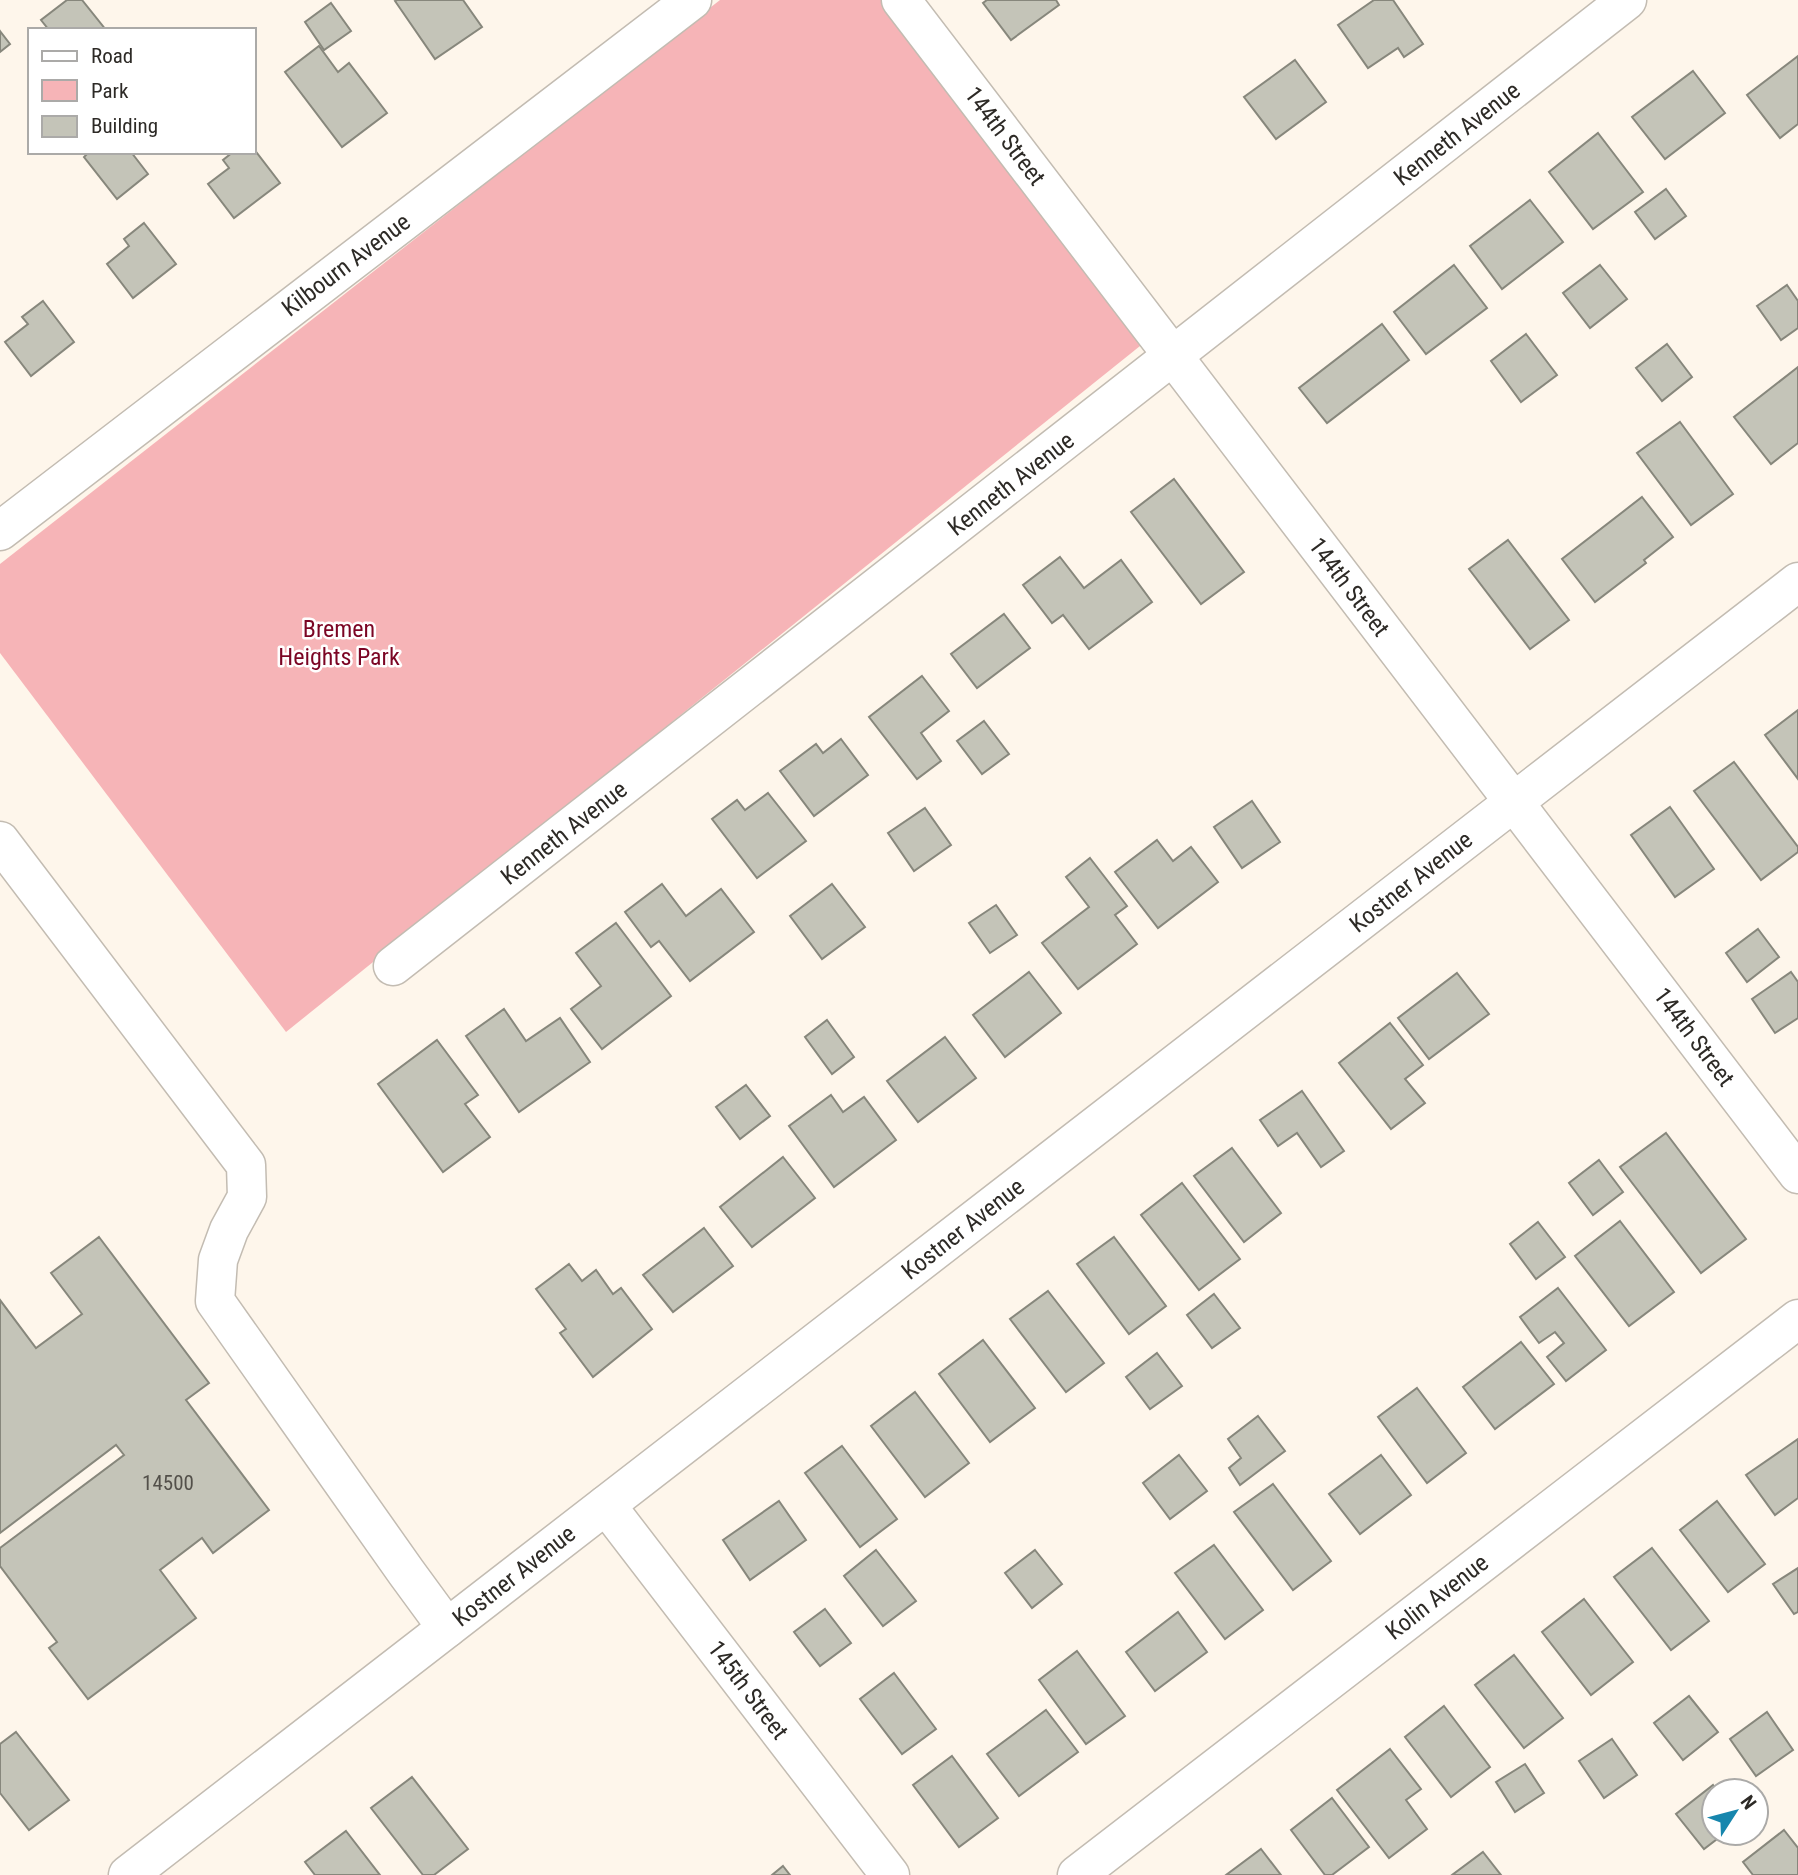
<svg xmlns="http://www.w3.org/2000/svg" width="1798" height="1875" font-family="'Roboto Condensed',sans-serif">
<style>
.green{fill:#f6b4b7}
.building{fill:#c4c4b8;stroke:#87877c;stroke-width:2}
.lines{fill:none;stroke-linecap:round;stroke-linejoin:round}
.minor-casing{stroke:#c3bcb2;stroke-width:41}
.minor{stroke:#fff;stroke-width:38}
.labels{text-anchor:middle;stroke-width:5;stroke-linejoin:round;paint-order:stroke}
.number-label{font-size:21px;fill:#53504a}
.street-label{font-size:24px;fill:#2d2a26;stroke:#fff}
.park-label{font-size:24px;fill:#7b0524;stroke:#fff}
</style>
<rect width="100%" height="100%" fill="#fef6eb"/>
<polygon class="green" points="720,0 886,0 1145,342 286,1032 0,653 0,564"/>
<g class="building">
<polygon points="67,0 82,0 106,30 49,30 41,20"/>
<polygon points="397,0 463,0 482,27 435,59 395,1"/>
<polygon points="987,0 1056,0 1059,5 1011,40 983,3"/>
<polygon points="1374,0 1393,0 1423,44 1404,57 1398,48 1368,68 1338,25"/>
<polygon points="331,3 351,31 324,50 305,22"/>
<polygon points="0,31 10,44 0,52"/>
<polygon points="319,46 338,72 349,63 387,113 342,147 285,72"/>
<polygon points="1798,56 1798,124 1780,138 1747,95"/>
<polygon points="1295,60 1326,102 1276,139 1244,97"/>
<polygon points="1693,71 1725,113 1665,159 1632,117"/>
<polygon points="1598,133 1643,192 1593,229 1549,172"/>
<polygon points="254,149 280,183 234,218 208,184 229,168 223,160 233,152 254,152"/>
<polygon points="89,152 131,152 148,174 117,199 84,157"/>
<polygon points="1666,189 1686,216 1655,239 1635,212"/>
<polygon points="1530,200 1563,242 1502,289 1470,246"/>
<polygon points="144,223 176,264 133,298 107,264 129,246 124,239"/>
<polygon points="1454,265 1487,308 1426,354 1394,312"/>
<polygon points="1600,265 1627,299 1590,328 1563,293"/>
<polygon points="1787,285 1798,301 1798,328 1781,340 1757,306"/>
<polygon points="43,301 74,342 31,376 5,342 28,324 22,317"/>
<polygon points="1382,324 1409,360 1327,423 1299,388"/>
<polygon points="1526,334 1557,375 1521,402 1491,361"/>
<polygon points="1667,344 1692,377 1662,401 1636,368"/>
<polygon points="1798,367 1798,443 1771,464 1734,417"/>
<polygon points="1680,422 1733,494 1691,525 1637,453"/>
<polygon points="1174,479 1244,572 1201,604 1131,512"/>
<polygon points="1642,497 1673,537 1644,560 1646,563 1595,602 1562,559"/>
<polygon points="1508,540 1569,620 1530,649 1469,569"/>
<polygon points="1060,557 1084,588 1121,560 1152,602 1089,649 1063,615 1052,623 1023,585"/>
<polygon points="1004,614 1030,648 977,688 951,654"/>
<polygon points="922,676 949,711 921,733 941,761 917,779 869,717"/>
<polygon points="1798,710 1798,779 1765,735"/>
<polygon points="984,721 1009,754 982,774 957,741"/>
<polygon points="841,739 868,775 814,816 780,771 816,744 823,753"/>
<polygon points="1734,762 1798,847 1798,852 1761,880 1694,791"/>
<polygon points="768,793 806,841 757,878 712,819 737,800 745,810"/>
<polygon points="1252,801 1280,842 1242,868 1214,827"/>
<polygon points="1670,807 1714,869 1675,897 1631,835"/>
<polygon points="925,808 951,845 914,871 888,833"/>
<polygon points="1157,840 1173,861 1191,847 1218,882 1158,928 1115,872"/>
<polygon points="1090,858 1127,906 1115,915 1137,944 1078,989 1042,943 1089,907 1066,877"/>
<polygon points="662,884 686,916 721,889 754,932 690,981 659,941 651,947 625,912"/>
<polygon points="832,884 865,927 822,959 790,916"/>
<polygon points="996,905 1017,935 990,953 969,923"/>
<polygon points="616,923 671,996 602,1049 571,1009 601,986 576,953"/>
<polygon points="1758,929 1779,957 1747,982 1726,953"/>
<polygon points="1029,972 1061,1013 1005,1057 973,1015"/>
<polygon points="1791,972 1798,982 1798,1018 1775,1033 1752,999"/>
<polygon points="1457,973 1489,1014 1429,1059 1398,1018"/>
<polygon points="504,1009 526,1041 560,1018 590,1062 519,1112 466,1036"/>
<polygon points="827,1020 854,1057 832,1074 805,1037"/>
<polygon points="1390,1023 1423,1065 1405,1079 1425,1103 1391,1129 1339,1063"/>
<polygon points="945,1037 976,1078 918,1122 887,1081"/>
<polygon points="437,1040 478,1095 465,1104 490,1137 443,1172 378,1084"/>
<polygon points="746,1085 770,1116 740,1139 716,1107"/>
<polygon points="1302,1091 1344,1151 1321,1167 1297,1133 1278,1146 1260,1120"/>
<polygon points="831,1095 843,1112 864,1097 896,1140 834,1187 789,1126"/>
<polygon points="1666,1133 1746,1239 1701,1273 1620,1167"/>
<polygon points="1232,1148 1281,1213 1244,1242 1194,1176"/>
<polygon points="783,1157 815,1198 752,1247 720,1207"/>
<polygon points="1599,1160 1623,1192 1593,1215 1569,1183"/>
<polygon points="1182,1183 1240,1259 1199,1290 1141,1215"/>
<polygon points="1620,1221 1674,1292 1629,1326 1575,1256"/>
<polygon points="1538,1222 1565,1257 1536,1279 1510,1244"/>
<polygon points="704,1228 733,1266 673,1312 643,1275"/>
<polygon points="99,1237 209,1383 186,1400 269,1510 213,1553 202,1538 160,1570 196,1618 88,1699 49,1648 57,1642 0,1566 0,1548 124,1455 116,1445 0,1533 0,1300 36,1348 82,1314 51,1273"/>
<polygon points="1114,1237 1166,1306 1129,1334 1077,1264"/>
<polygon points="569,1264 582,1281 596,1270 613,1294 621,1288 652,1329 593,1377 560,1333 566,1329 536,1289"/>
<polygon points="1558,1288 1606,1350 1566,1381 1547,1357 1564,1343 1555,1332 1539,1343 1520,1317"/>
<polygon points="1048,1291 1104,1363 1066,1392 1010,1319"/>
<polygon points="1214,1294 1240,1328 1212,1348 1187,1315"/>
<polygon points="983,1340 1035,1408 990,1442 939,1374"/>
<polygon points="1521,1342 1554,1384 1495,1429 1463,1387"/>
<polygon points="1157,1353 1182,1386 1150,1409 1126,1377"/>
<polygon points="1417,1388 1466,1453 1427,1483 1378,1417"/>
<polygon points="915,1392 969,1463 925,1497 871,1426"/>
<polygon points="1258,1416 1285,1451 1240,1485 1229,1468 1241,1458 1228,1439"/>
<polygon points="1798,1439 1798,1498 1775,1515 1746,1475"/>
<polygon points="842,1446 897,1519 860,1547 805,1473"/>
<polygon points="1179,1455 1207,1491 1170,1519 1143,1483"/>
<polygon points="1381,1455 1411,1495 1360,1534 1329,1494"/>
<polygon points="1273,1484 1331,1561 1293,1590 1234,1512"/>
<polygon points="779,1501 806,1540 750,1580 723,1540"/>
<polygon points="1717,1501 1765,1564 1728,1592 1680,1530"/>
<polygon points="1214,1545 1263,1610 1225,1639 1175,1573"/>
<polygon points="1652,1548 1709,1621 1671,1650 1614,1577"/>
<polygon points="876,1550 916,1601 883,1626 844,1576"/>
<polygon points="1035,1550 1062,1584 1032,1608 1005,1573"/>
<polygon points="1798,1568 1798,1612 1794,1614 1773,1584"/>
<polygon points="1584,1599 1633,1662 1591,1695 1542,1632"/>
<polygon points="825,1609 851,1643 820,1666 794,1632"/>
<polygon points="1178,1612 1207,1652 1155,1691 1126,1652"/>
<polygon points="1077,1651 1125,1716 1086,1744 1039,1680"/>
<polygon points="1514,1655 1563,1718 1524,1748 1475,1685"/>
<polygon points="894,1673 936,1729 902,1754 860,1699"/>
<polygon points="1689,1696 1718,1732 1683,1760 1654,1723"/>
<polygon points="1444,1706 1490,1767 1451,1797 1405,1737"/>
<polygon points="1046,1710 1078,1752 1019,1796 987,1754"/>
<polygon points="1767,1712 1793,1750 1756,1776 1730,1739"/>
<polygon points="16,1732 69,1800 29,1830 0,1793 0,1744"/>
<polygon points="1612,1739 1637,1775 1604,1798 1579,1761"/>
<polygon points="1390,1749 1421,1789 1406,1800 1427,1829 1389,1858 1337,1790"/>
<polygon points="952,1756 998,1818 959,1847 913,1785"/>
<polygon points="1525,1764 1544,1793 1515,1812 1496,1782"/>
<polygon points="412,1777 468,1849 434,1875 423,1875 371,1808"/>
<polygon points="1713,1785 1717,1791 1714,1791 1714,1833 1725,1833 1704,1849 1676,1814"/>
<polygon points="1332,1798 1369,1847 1332,1875 1325,1875 1291,1830"/>
<polygon points="1784,1830 1798,1848 1798,1875 1753,1875 1743,1862"/>
<polygon points="346,1831 380,1875 315,1875 305,1862"/>
<polygon points="1261,1849 1281,1875 1226,1875"/>
<polygon points="1483,1852 1501,1875 1452,1875"/>
<polygon points="783,1866 790,1875 772,1875"/>
</g>
<g class="lines">
<g class="minor-casing">
<g id="minor">
<polyline points="901,0 1798,1174"/>
<polyline points="0,531 692,0"/>
<polyline points="0,841 246,1165 247,1197 229,1230 218,1260 215,1301 406,1572 447,1628"/>
<polyline points="393,966 1627,0"/>
<polyline points="606,1505 890,1875"/>
<polyline points="128,1875 1798,582"/>
<polyline points="1077,1875 1798,1319"/>
</g>
</g>
<use href="#minor" class="minor"/>
</g>
<g class="labels">
<g class="number-label">
<text x="168" y="1490">14500</text>
</g>
<g class="street-label">
<text transform="translate(1457 134) rotate(-38)" y="8">Kenneth Avenue</text>
<text transform="translate(1005 136) rotate(53)" y="8">144th Street</text>
<text transform="translate(346 265) rotate(-37)" y="8">Kilbourn Avenue</text>
<text transform="translate(1011 484) rotate(-38)" y="8">Kenneth Avenue</text>
<text transform="translate(1349 587) rotate(53)" y="8">144th Street</text>
<text transform="translate(564 833) rotate(-38)" y="8">Kenneth Avenue</text>
<text transform="translate(1411 882) rotate(-38)" y="8">Kostner Avenue</text>
<text transform="translate(1694 1037) rotate(53)" y="8">144th Street</text>
<text transform="translate(963 1229) rotate(-38)" y="8">Kostner Avenue</text>
<text transform="translate(514 1576) rotate(-38)" y="8">Kostner Avenue</text>
<text transform="translate(1437 1597) rotate(-38)" y="8">Kolin Avenue</text>
<text transform="translate(748 1690) rotate(53)" y="8">145th Street</text>
</g>
<g class="park-label">
<text x="339" y="637">Bremen<tspan x="339" dy="28">Heights Park</tspan></text>
</g>
</g>
<rect x="28" y="28" width="228" height="126" fill="#ffffff" stroke="#abaaa8" stroke-width="2"/>
<rect x="42" y="51" width="35" height="10" fill="#ffffff" stroke="#abaaa8" stroke-width="2"/>
<text x="91" y="63" font-size="21" fill="#2d2a26">Road</text>
<rect x="42" y="80" width="35" height="21" fill="#f6b4b7" stroke="#abaaa8" stroke-width="2"/>
<text x="91" y="98" font-size="21" fill="#2d2a26">Park</text>
<rect x="42" y="116" width="35" height="21" fill="#c4c4b8" stroke="#abaaa8" stroke-width="2"/>
<text x="91" y="133" font-size="21" fill="#2d2a26">Building</text>
<g transform="translate(1735 1812) rotate(54)"><circle r="33" fill="#ffffff" stroke="#abaaa8" stroke-width="2"/>
<path d="M0-5L12 26L0 18L-12 26Z" fill="#1786ad"/>
<text y="-10" font-size="19" font-weight="bold" text-anchor="middle" fill="#2d2a26">N</text>
</g>
</svg>
